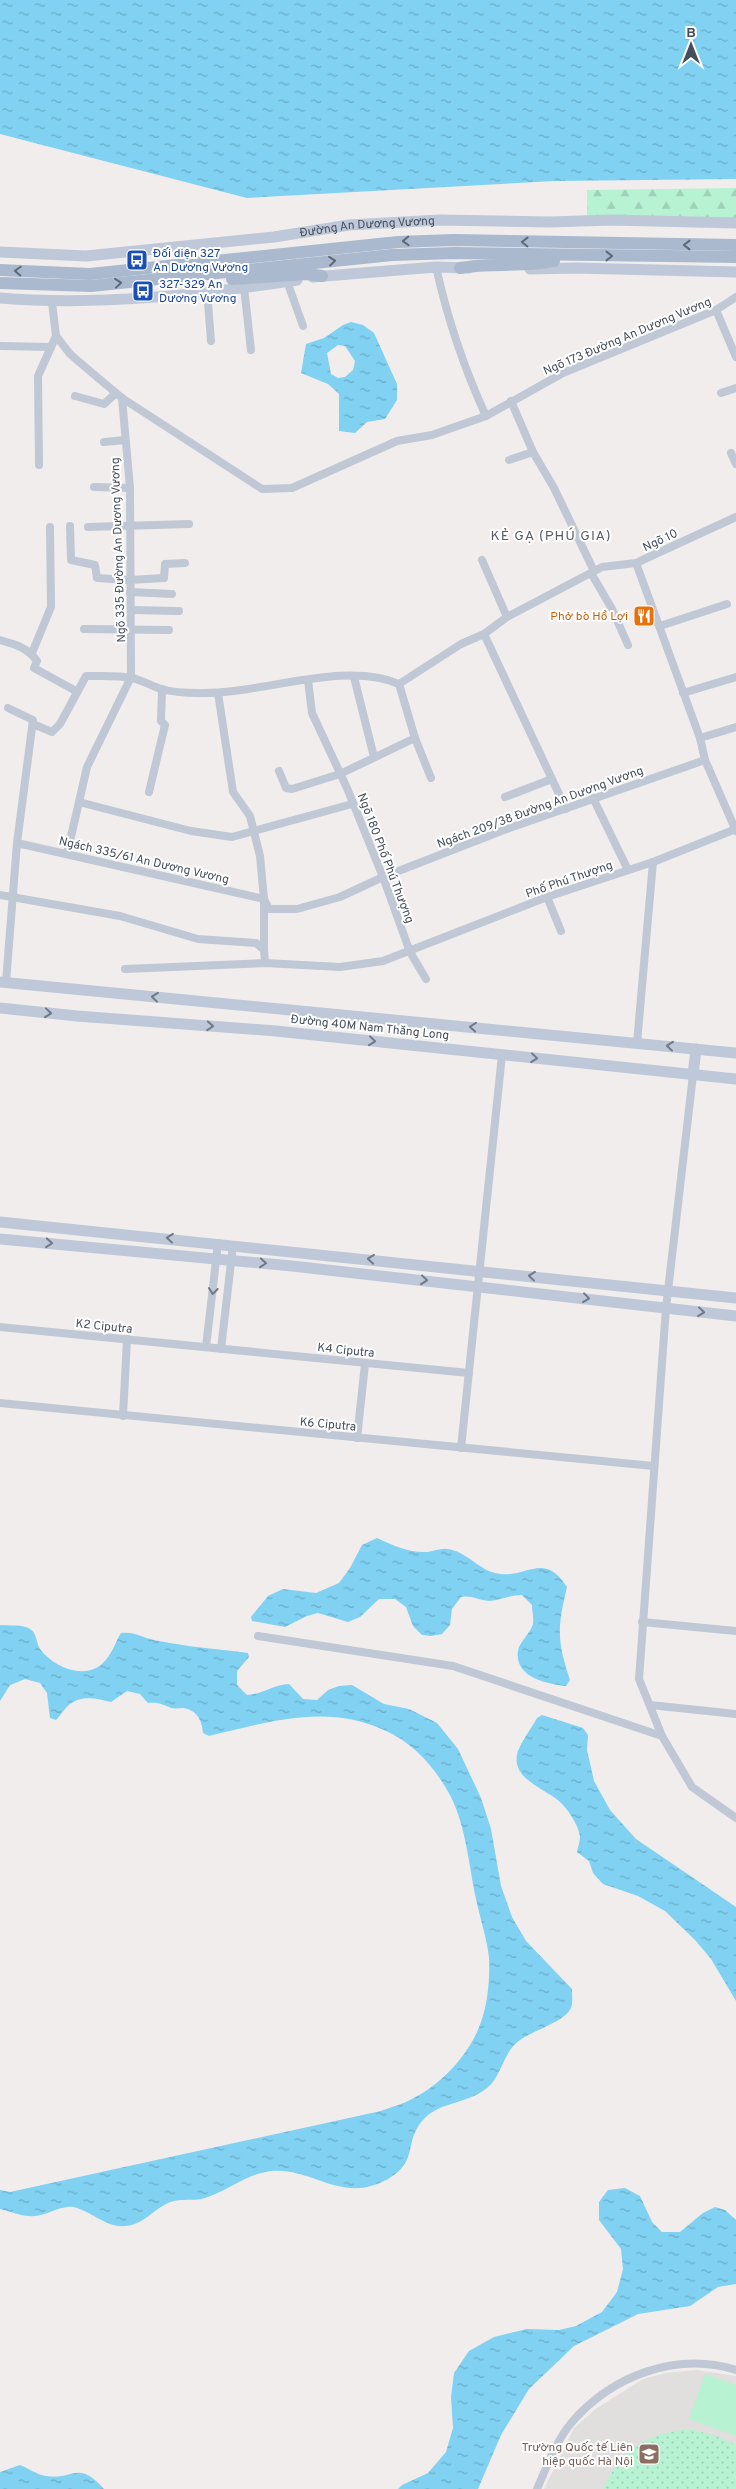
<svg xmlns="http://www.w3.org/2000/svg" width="736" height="2489" font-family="Overpass,sans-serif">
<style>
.education{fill:#e1dede}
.grass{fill:url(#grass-dots)}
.forest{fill:url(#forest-firs)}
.pitch{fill:#b7f2d3}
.water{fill:url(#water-ripples);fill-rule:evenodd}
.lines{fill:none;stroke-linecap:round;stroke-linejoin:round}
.street{stroke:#bfc8d4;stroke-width:8}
.secondary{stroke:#bec8d8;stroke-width:11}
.primary{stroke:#aab9ce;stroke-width:12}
.oneway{stroke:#5e6978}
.oneway2{stroke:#6f7987}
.oneway3{stroke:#6f7986}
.labels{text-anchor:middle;stroke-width:4;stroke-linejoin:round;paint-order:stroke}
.street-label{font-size:12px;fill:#444e5c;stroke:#fff}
.transit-label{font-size:12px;fill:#164399;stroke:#fff;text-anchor:start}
.food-label{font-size:12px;fill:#c56008;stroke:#fff;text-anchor:end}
.education-label{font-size:12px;fill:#785e54;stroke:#fff;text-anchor:end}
.neighbourhood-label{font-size:14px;letter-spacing:1px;fill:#595c62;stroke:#fff}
</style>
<defs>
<pattern id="grass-dots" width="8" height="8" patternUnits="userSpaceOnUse" patternTransform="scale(1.25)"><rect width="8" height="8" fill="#b7f2d3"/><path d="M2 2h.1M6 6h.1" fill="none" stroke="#9fd1b8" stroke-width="1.8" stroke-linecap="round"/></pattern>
<pattern id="forest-firs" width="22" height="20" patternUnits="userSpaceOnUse" patternTransform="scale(1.25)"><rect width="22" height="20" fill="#b7f2d3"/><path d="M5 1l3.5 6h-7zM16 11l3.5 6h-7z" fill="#9fd1b8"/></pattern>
<pattern id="water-ripples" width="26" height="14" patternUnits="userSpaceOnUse" patternTransform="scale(1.25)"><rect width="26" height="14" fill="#80d1f2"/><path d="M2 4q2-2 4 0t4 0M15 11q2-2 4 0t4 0" fill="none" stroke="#6aacc7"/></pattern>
</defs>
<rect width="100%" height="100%" fill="#f0edec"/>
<polygon class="education" points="697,2370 736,2376 736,2489 544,2489 574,2428 597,2408 643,2379 666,2373"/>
<path class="grass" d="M690,2429l26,7 20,9v44h-133c18,-40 45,-56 87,-60z"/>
<polygon class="forest" points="736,188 736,222 587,220 587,190"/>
<polygon class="pitch" points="705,2374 736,2385 736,2436 689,2419"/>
<g class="water">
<polygon points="0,0 736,0 736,179 554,181 247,198 0,134"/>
<path d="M351,322l12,3 11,8 23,51v16l-12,19 -18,3 -12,11 -16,-2v-37l-11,-10 -27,-11 5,-29 18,-6 19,-13zM338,345l7,1 10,15 -2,9 -8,7 -7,1 -7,-4 -4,-21z"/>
<path d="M377,1538c17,8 32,15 51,14 6,-1 13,-4 19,-3 19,2 31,20 48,24 30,8 48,-24 72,14 -10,42 -10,53 3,93l-4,6c-19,-2 -52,-9 -48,-35 1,-9 12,-17 15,-27 1,-5 -1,-14 -1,-19l-10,-10c-12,0 -25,6 -33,6 -11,-1 -17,-6 -28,-4l-9,12 -2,16 -8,9 -11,2 -9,-1 -9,-9 -7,-19 -11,-8h-16l-19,18 -12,5 -30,-9 -11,3 -22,11 -33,-6 -1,-4 17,-21 15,-7 33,4 23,-10 11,-15 12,-23z"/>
<path d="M0,1625c8,1 24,-1 30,4 7,4 6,14 10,20 15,20 51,34 68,8 6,-8 8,-16 13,-24 14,-2 24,6 38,8 29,6 59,8 89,12l1,4 -12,14v14l10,10c16,-1 26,-10 42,-11l14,15 14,1 11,-10 11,-4 13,-1 32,19 25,5 28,14 21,26 23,49 10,31 10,57 11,31 14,24 46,48c0,5 1,14 -1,19 -8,16 -41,22 -56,36 -12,12 -15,34 -28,44 -22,18 -51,12 -68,37 -14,21 -2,37 -31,54 -46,26 -75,-12 -117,-8 -25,3 -43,20 -66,27 -12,4 -23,-1 -37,5 -15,7 -24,21 -42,23 -21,2 -34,-15 -53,-19 -14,-2 -29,11 -44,9 -9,0 -19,-5 -29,-7v-19l10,2 371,-81c10,-4 22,-7 31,-12 30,-15 58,-45 69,-77 7,-19 9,-44 8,-64 -2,-19 -9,-40 -13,-59 -7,-33 -10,-72 -25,-102 -14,-27 -37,-54 -65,-66 -59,-28 -117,-9 -177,5l-6,-3c-1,-13 -6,-23 -20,-25 -4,0 -9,1 -12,0 -9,-4 -13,-6 -23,-5l-8,-9 -13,-3 -16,11c-15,-4 -33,-8 -45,6 -4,4 -6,8 -10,12l-6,-2 -3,-25 -7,-10 -15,-4 -15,6 -10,16z"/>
<path d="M542,1715l41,13 5,7 -1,15 7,31 16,29 26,29 100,68v94l-25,-42 -16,-19 -30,-29 -27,-15 -35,-12 -10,-11 -4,-12 -12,-9c1,-5 3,-11 3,-15 -1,-12 -13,-29 -21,-36 -15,-13 -50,-23 -41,-50 4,-11 13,-22 19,-33z"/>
<polygon points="625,2188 640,2196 652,2222 662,2232 680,2232 703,2213 715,2207 725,2210 736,2220 736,2284 718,2287 690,2306 638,2314 574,2346 529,2389 501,2435 478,2489 398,2489 402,2485 428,2473 446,2452 453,2428 451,2397 454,2373 469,2351 494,2337 527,2329 559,2330 576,2326 602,2312 617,2292 623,2269 621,2249 599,2220 599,2202 608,2190"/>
<path d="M20,2465c8,3 17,10 26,11 27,5 31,-17 58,13h-104v-17z"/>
</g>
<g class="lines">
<g class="street">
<path d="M436,267c12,54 27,99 50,149"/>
<polyline points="287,281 303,326"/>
<polyline points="244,287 251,350"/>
<polyline points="207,290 211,341"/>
<polyline points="52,302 56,336 70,354 91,372 122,398 262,489 292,488 397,441 432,435 486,416 563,373 716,310 736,297"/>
<polyline points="716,310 736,357"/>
<polyline points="0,346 51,347"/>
<polyline points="721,393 736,388"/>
<polyline points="75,396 104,404 116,393"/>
<polyline points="511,401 533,452 554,488 594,571"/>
<polyline points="104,442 125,440"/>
<polyline points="731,453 736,464"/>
<polyline points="509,460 533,452"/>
<polyline points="39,465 38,376 56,336"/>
<polyline points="94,487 130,488"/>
<polyline points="70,526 71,560 95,565 97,578 129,580 164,578 165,564 185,563"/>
<polyline points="88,527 189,524"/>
<polyline points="482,560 507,617"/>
<polyline points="636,563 700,738 705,760 736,831"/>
<polyline points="591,573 612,609 628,645"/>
<polyline points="130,592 172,594"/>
<polyline points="131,610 179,611"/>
<polyline points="660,626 727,604"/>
<polyline points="84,629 169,630"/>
<polyline points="484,634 566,809"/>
<path d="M0,640c15,4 28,8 37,21l-3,7 42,23"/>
<polyline points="32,653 51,607 50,527"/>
<polyline points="354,677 374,757"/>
<polyline points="308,680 312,713 347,788 383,877 410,952 426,979"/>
<polyline points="399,684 415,738 431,778"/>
<polyline points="218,693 233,792 250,816 260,856 264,899 264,950"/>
<polyline points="683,693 736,677"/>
<path d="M33,724l19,8 8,-8 26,-48c14,0 33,-1 46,2 10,2 19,8 29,11 11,3 26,4 38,4 60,2 145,-33 200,-9l62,-40 23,-10 23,-17 95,-50 34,-4 100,-46"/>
<polyline points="700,738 736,727"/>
<polyline points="279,771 286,788 292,789 340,774 415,738"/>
<polyline points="149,792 165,725 161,721 162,689"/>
<polyline points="505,797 552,779"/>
<polyline points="593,798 628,870"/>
<polyline points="79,802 191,831 232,837 352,804"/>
<polyline points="17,843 264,899"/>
<polyline points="67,854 87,767 131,677 130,488 122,398"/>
<polyline points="0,895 120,916 198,939 256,943 264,950 265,963"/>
<polyline points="547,897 561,931"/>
<polyline points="264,899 269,909 297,909 340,897 383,877 504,830 705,760"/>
<polyline points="125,969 265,963 340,967 383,961 547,897 653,862 736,829"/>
<polyline points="6,982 17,843 33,720 8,708"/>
<polyline points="637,1043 653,862"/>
<polyline points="693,1075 666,1308 639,1679 662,1736 692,1787 736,1818"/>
<polyline points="0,1327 469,1373"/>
<polyline points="206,1347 218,1243"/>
<polyline points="221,1349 233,1245"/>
<polyline points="0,1403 654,1466"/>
<polyline points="123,1416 127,1339"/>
<polyline points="357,1438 365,1364"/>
<polyline points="461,1448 502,1055"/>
<polyline points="642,1622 736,1631"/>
<polyline points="258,1636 453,1666 662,1736"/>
<polyline points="650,1705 736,1714"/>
<path d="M537,2489c10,-23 19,-48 35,-67 40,-46 104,-71 164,-52"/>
</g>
<g class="secondary">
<path id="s1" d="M0,252l86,4 188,-19 75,-12 91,-5 110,2 61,-2 125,3"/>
<polyline points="530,269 576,268 736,272"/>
<polyline points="313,277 436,267 469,268"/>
<path d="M0,298c98,8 199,-3 297,-18"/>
<polyline points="0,982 736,1053"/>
<polyline points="0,1008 77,1016 276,1031 736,1079"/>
<polyline points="693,1075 696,1049"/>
<polyline points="0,1222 736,1298"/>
<polyline points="0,1239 292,1266 736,1316"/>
</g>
<g class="primary">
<path d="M460,268c31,-6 63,0 94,-7"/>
<polyline points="0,270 90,274 398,242 454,240 736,245"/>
<polyline points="232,279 307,274 322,276"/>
<polyline points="0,283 91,286 392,255 455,253 736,257"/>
</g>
</g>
<defs><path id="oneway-chevron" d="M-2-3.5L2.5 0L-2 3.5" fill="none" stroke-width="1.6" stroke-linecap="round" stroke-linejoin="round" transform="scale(1.25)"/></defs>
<g class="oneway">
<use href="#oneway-chevron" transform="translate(406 241) rotate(178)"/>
<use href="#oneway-chevron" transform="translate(525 242) rotate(-179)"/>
<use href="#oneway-chevron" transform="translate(687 245) rotate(-180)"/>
<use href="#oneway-chevron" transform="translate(609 256)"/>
<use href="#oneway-chevron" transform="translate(332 261) rotate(-6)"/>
<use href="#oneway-chevron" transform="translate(18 271) rotate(-177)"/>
<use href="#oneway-chevron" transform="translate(118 283) rotate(-6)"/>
</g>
<g class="oneway2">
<use href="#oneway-chevron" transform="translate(155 997) rotate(-174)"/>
<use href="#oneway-chevron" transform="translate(48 1013) rotate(6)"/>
<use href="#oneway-chevron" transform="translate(210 1026) rotate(4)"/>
<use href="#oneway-chevron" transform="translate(473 1027) rotate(-175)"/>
<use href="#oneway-chevron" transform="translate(372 1041) rotate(6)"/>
<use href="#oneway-chevron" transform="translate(670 1046) rotate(-174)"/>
<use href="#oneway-chevron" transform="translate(534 1058) rotate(6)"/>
<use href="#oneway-chevron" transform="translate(170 1238) rotate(-174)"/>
<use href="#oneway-chevron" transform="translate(49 1243) rotate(5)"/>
<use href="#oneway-chevron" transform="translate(371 1259) rotate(-174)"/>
<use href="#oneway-chevron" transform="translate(263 1263) rotate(5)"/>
<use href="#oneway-chevron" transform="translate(532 1276) rotate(-174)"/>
<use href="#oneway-chevron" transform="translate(424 1280) rotate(6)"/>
<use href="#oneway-chevron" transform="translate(586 1298) rotate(7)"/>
<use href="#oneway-chevron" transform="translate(701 1312) rotate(6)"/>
</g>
<use class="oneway3" href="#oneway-chevron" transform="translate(213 1291) rotate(97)"/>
<defs>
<g id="bus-square" transform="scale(1.125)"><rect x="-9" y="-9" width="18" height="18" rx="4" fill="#1a4fb4" stroke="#fff"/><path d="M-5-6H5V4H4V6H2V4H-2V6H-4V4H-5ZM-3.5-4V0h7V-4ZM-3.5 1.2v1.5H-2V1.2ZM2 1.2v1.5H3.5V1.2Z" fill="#fff"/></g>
<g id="restaurant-square" transform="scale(1.125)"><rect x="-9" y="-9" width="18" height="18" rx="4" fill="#e8710a" stroke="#fff"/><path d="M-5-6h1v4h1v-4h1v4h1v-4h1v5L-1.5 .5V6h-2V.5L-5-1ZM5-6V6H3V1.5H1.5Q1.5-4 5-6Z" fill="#fff"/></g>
<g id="school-square" transform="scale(1.125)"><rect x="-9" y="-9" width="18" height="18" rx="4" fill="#8d6e63" stroke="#fff"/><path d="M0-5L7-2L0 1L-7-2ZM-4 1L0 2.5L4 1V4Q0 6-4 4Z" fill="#fff"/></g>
</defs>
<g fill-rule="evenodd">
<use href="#bus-square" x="137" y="260"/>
<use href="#bus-square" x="143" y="291"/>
<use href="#restaurant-square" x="644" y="616"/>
<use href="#school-square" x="649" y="2454"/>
</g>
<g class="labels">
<g class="street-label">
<text dy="4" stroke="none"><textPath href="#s1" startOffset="369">Đường An Dương Vương</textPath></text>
<text transform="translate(627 336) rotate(-23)" y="4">Ngõ 173 Đường An Dương Vương</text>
<text transform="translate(660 540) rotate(-25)" y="4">Ngõ 10</text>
<text transform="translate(118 550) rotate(-92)" y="4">Ngõ 335 Đường An Dương Vương</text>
<text transform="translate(540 807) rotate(-20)" y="4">Ngách 209/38 Đường An Dương Vương</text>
<text transform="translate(386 858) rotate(69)" y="4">Ngõ 180 Phố Phú Thượng</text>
<text transform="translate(144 860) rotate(13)" y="4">Ngách 335/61 An Dương Vương</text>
<text transform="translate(569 879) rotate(-19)" y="4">Phố Phú Thượng</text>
<text transform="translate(370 1027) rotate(6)" y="4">Đường 40M Nam Thăng Long</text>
<text transform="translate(104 1326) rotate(6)" y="4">K2 Ciputra</text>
<text transform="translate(346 1350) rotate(6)" y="4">K4 Ciputra</text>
<text transform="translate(328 1424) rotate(5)" y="4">K6 Ciputra</text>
</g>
<g class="transit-label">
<text x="153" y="257">Đối diện 327<tspan x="153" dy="14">An Dương Vương</tspan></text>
<text x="159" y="288">327-329 An<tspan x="159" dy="14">Dương Vương</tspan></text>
</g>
<g class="food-label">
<text x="628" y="620">Phở bò Hồ Lợi</text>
</g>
<g class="education-label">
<text x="633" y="2451">Trường Quốc tế Liên<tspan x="633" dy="14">hiệp quốc Hà Nội</tspan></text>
</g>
<g class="neighbourhood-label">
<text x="551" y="540">KẺ GẠ (PHÚ GIA)</text>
</g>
</g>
<g transform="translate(691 45)" stroke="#ffffff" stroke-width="4" paint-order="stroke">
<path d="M0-4L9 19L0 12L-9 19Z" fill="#444e5c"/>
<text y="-8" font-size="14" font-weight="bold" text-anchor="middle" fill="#444e5c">B</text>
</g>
</svg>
